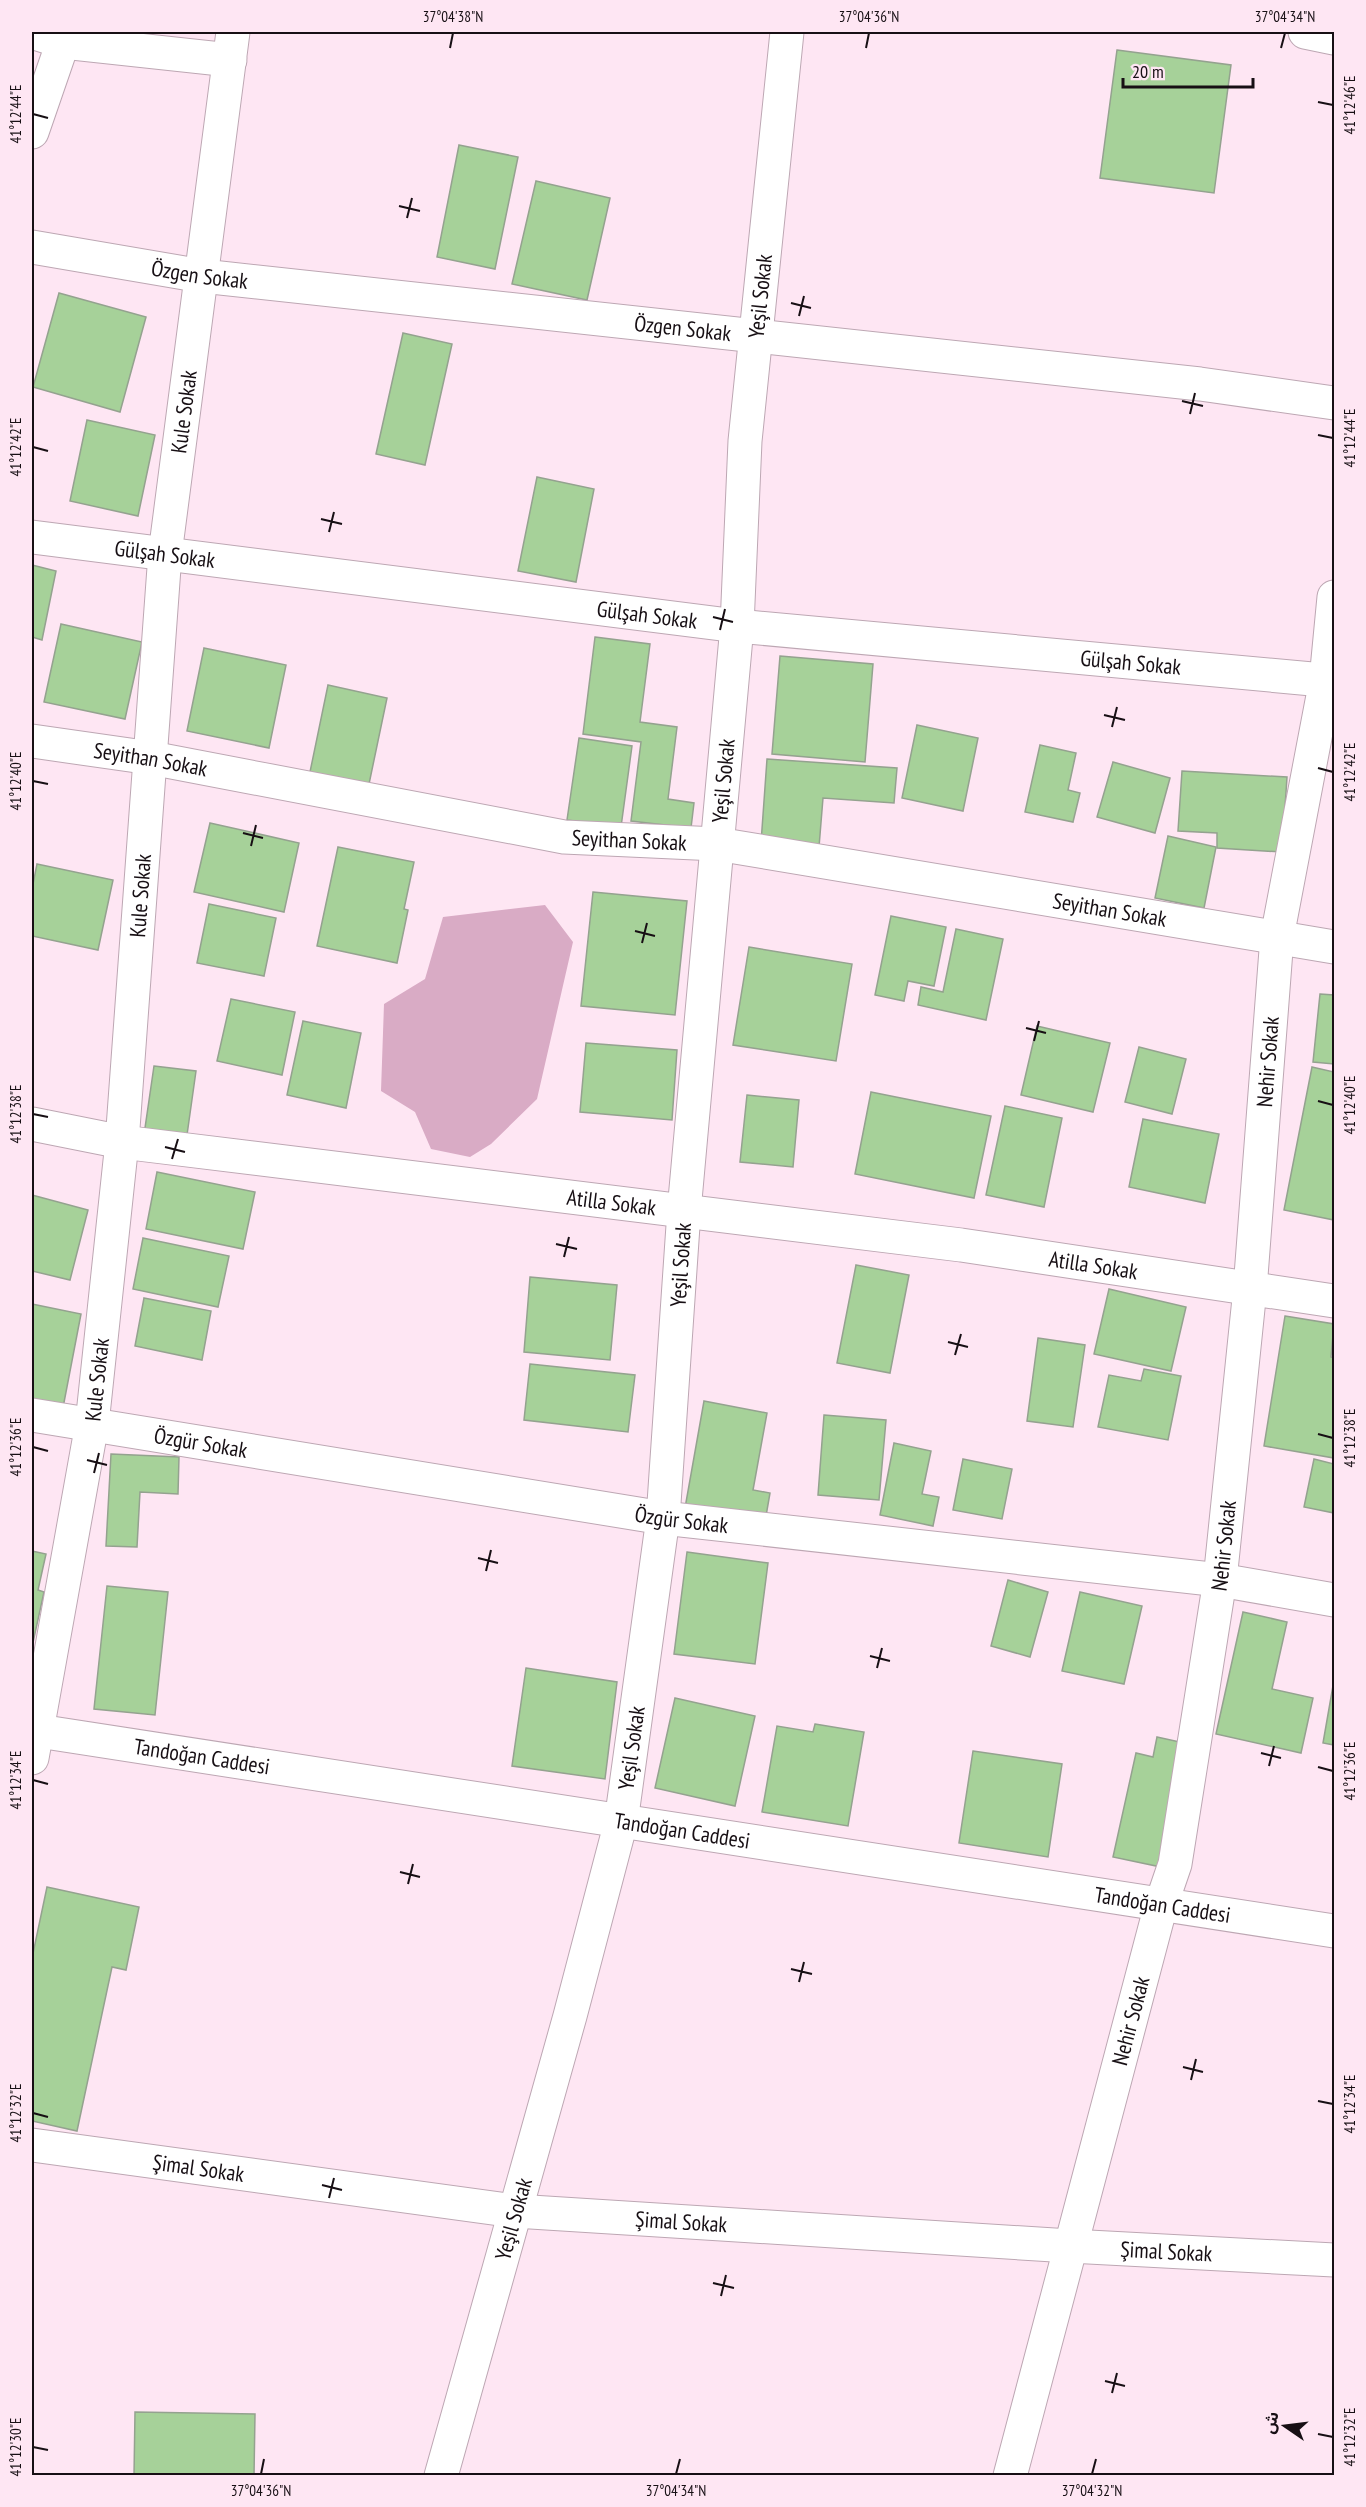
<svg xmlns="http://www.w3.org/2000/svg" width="1366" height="2507" font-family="'PT Sans Narrow','Noto Sans Arabic',sans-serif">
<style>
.green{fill:#d9abc5}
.building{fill:#a6d199;stroke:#94a28f;stroke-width:1.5}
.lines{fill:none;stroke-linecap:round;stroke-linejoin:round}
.minor-casing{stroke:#bda7b3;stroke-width:35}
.tertiary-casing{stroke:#bda7b3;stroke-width:35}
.minor{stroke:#fff;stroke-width:33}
.tertiary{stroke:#fff;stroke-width:33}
.ticks{fill:none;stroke:#170f14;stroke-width:2}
.labels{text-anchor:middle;stroke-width:5;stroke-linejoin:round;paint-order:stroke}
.street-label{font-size:22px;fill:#170f14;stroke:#fee6f3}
.neatline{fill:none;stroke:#170f14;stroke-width:2}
.ticks-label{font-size:15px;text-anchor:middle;fill:#170f14}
</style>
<rect width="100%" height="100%" fill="#fee6f3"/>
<polygon class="green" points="545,905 573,942 537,1099 491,1144 470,1157 431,1149 415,1112 381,1091 384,1004 425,979 443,917"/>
<g class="building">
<polygon points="1117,50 1231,65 1214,193 1100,178"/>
<polygon points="459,145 518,157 495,269 437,257"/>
<polygon points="536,181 610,198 587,300 512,284"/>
<polygon points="59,293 146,317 120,412 33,387"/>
<polygon points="403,333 452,344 425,465 376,454"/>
<polygon points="87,420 155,435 138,516 70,501"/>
<polygon points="537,477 594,489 576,582 518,571"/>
<polygon points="32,565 56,571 42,640 32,637"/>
<polygon points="61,624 142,642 125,719 44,702"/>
<polygon points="595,637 650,644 640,722 677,727 668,799 694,803 691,828 631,821 641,742 583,734"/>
<polygon points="204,648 286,665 269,748 187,731"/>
<polygon points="780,656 873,664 865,762 772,754"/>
<polygon points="328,685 387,698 369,784 310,772"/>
<polygon points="917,725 978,738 963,811 902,798"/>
<polygon points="579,738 632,746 621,827 567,820"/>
<polygon points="1040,745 1076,753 1068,790 1080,793 1073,822 1025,812"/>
<polygon points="767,759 897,768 894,803 823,798 819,847 761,843"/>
<polygon points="1113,762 1170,778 1155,833 1097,817"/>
<polygon points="1182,771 1287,777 1282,852 1217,848 1217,833 1178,831"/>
<polygon points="210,823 299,843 284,912 194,892"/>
<polygon points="1168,836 1216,847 1204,908 1155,898"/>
<polygon points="338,847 414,862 404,909 408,910 397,963 317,946"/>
<polygon points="37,864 113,880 98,950 32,936 32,889"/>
<polygon points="593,892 687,901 675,1015 581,1006"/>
<polygon points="209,904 276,918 264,976 197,963"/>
<polygon points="891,916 946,927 934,986 908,981 904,1001 875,995"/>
<polygon points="956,929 1003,939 986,1020 918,1005 921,987 943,992"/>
<polygon points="749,947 852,964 836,1061 733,1045"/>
<polygon points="1320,994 1334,995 1334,1064 1313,1062"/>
<polygon points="231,999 295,1012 282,1075 217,1061"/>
<polygon points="303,1021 361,1033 346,1108 287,1095"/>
<polygon points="1037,1026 1110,1043 1093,1112 1021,1095"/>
<polygon points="586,1043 677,1050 672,1120 580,1112"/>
<polygon points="1139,1047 1186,1059 1172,1114 1125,1102"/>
<polygon points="154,1066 196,1071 186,1142 144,1135"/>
<polygon points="1312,1067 1334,1072 1334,1220 1284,1210"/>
<polygon points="871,1092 991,1116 974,1198 855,1174"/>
<polygon points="747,1095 799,1100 793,1167 740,1162"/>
<polygon points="1005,1106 1062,1118 1044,1207 986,1195"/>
<polygon points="1143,1119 1219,1134 1205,1203 1129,1187"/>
<polygon points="157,1172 255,1192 243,1249 146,1229"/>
<polygon points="32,1195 88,1210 70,1280 32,1271"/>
<polygon points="143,1238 229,1256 218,1307 133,1289"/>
<polygon points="856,1265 909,1275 890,1373 837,1363"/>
<polygon points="530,1277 617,1285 610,1360 524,1352"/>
<polygon points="1109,1289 1186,1307 1171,1371 1094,1354"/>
<polygon points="144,1298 211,1311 202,1360 135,1346"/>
<polygon points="32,1304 81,1314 61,1418 32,1412"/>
<polygon points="1285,1316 1334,1324 1331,1357 1334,1358 1334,1458 1264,1446"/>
<polygon points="1038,1338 1085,1345 1073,1427 1027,1421"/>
<polygon points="530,1364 635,1375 628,1432 524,1420"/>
<polygon points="1144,1369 1181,1376 1168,1440 1098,1427 1109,1375 1141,1381"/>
<polygon points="704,1401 767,1413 753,1490 770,1493 765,1522 685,1508"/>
<polygon points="824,1415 886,1420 879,1500 818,1495"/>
<polygon points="894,1443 931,1451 922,1494 939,1497 933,1526 880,1515"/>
<polygon points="111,1454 179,1457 178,1494 140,1492 137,1547 106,1546"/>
<polygon points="963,1459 1012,1469 1002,1519 953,1510"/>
<polygon points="1314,1459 1334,1464 1334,1513 1304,1507"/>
<polygon points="32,1551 46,1554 38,1590 44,1592 32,1647"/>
<polygon points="687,1552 768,1563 755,1664 674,1654"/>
<polygon points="1008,1580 1048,1592 1030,1657 991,1646"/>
<polygon points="107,1586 168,1592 155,1715 94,1709"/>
<polygon points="1080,1592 1142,1606 1124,1684 1062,1671"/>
<polygon points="1243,1612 1287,1622 1272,1689 1313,1698 1301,1753 1216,1734"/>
<polygon points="526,1668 617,1682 605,1779 512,1766"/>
<polygon points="1334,1680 1334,1745 1323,1743"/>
<polygon points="675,1698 755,1716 735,1806 655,1788"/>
<polygon points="815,1724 864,1732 848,1826 762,1812 777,1726 813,1732"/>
<polygon points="1157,1737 1189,1744 1161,1867 1113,1857 1136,1753 1153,1757"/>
<polygon points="973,1751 1062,1764 1048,1857 959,1843"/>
<polygon points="47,1887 139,1907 126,1970 112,1967 77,2131 32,2121 32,1958"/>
<polygon points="135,2412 255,2414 254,2476 134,2476"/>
</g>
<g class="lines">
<g class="minor-casing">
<g id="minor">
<polyline points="32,32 63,42 230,60"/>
<polyline points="32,132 63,42"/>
<path id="s1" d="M32,247l170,29 998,108 134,19"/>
<path id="s2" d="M32,537l705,89 597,55"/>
<path id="s3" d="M32,741l119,17 413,79 153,7 617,103"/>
<path id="s4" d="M32,1124l90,18 839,103 373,56"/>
<path id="s5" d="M32,1415l631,103 557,62 114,20"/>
<path id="s6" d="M32,1758l60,-334 30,-282 43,-588 68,-522"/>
<path id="s7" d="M32,2145l483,66 555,35 264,14"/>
<path id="s8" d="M441,2476l129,-460 51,-194 42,-304 21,-307 53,-585 8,-185 42,-409"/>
<path id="s9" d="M1010,2476l151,-571 14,-41 45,-284 30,-291 27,-352 49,-257 8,-83"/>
</g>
</g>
<g class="tertiary-casing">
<g id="tertiary">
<polyline points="1305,32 1334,38"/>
<path id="s10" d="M32,1730l1302,201"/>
</g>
</g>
<use href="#minor" class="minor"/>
<use href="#tertiary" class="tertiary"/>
</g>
<path class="ticks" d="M450,48l3,-15M866,48l3,-15M1281,48l4,-15M1318,102l15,3M33,114l15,4M399,206l21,5M407,218l5,-20M791,303l20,5M799,316l5,-20M1182,401l21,5M1190,414l5,-21M1318,435l15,3M33,447l15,4M321,519l21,5M329,532l5,-20M713,617l20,5M720,630l5,-21M1104,715l21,5M1112,727l5,-20M1318,768l15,4M33,781l15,3M243,833l20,5M251,846l5,-21M635,931l20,5M642,943l5,-20M1026,1028l20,5M1034,1041l5,-20M1318,1101l15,4M33,1114l15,3M165,1147l20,5M172,1159l6,-20M556,1244l21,5M564,1257l5,-20M948,1342l20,5M955,1355l6,-21M1318,1434l15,4M33,1447l15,4M87,1460l20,5M94,1473l5,-20M478,1558l20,5M486,1571l5,-21M870,1656l20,5M877,1668l5,-20M1261,1753l20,5M1269,1766l5,-20M1318,1767l15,4M33,1780l15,4M400,1872l20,5M408,1884l5,-20M791,1969l21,5M799,1982l5,-20M1183,2067l20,5M1191,2080l5,-21M1318,2101l15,3M33,2113l15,4M322,2185l20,5M329,2198l5,-20M713,2283l21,5M721,2296l5,-21M1105,2381l20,5M1112,2393l5,-20M1318,2434l15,3M33,2447l15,3M261,2474l3,-15M676,2474l4,-15M1092,2474l4,-15"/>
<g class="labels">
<g class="street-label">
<text dy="8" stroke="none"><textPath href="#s1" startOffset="170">Özgen Sokak</textPath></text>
<text dy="8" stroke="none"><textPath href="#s8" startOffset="2211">Yeşil Sokak</textPath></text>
<text dy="8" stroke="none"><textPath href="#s1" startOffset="656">Özgen Sokak</textPath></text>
<text dy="8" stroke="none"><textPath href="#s6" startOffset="1356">Kule Sokak</textPath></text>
<text dy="8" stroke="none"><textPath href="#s2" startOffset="134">Gülşah Sokak</textPath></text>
<text dy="8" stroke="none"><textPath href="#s2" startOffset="620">Gülşah Sokak</textPath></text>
<text dy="8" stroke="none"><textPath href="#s2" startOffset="1106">Gülşah Sokak</textPath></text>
<text dy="8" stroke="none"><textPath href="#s3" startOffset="120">Seyithan Sokak</textPath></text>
<text dy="8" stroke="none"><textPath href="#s8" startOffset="1725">Yeşil Sokak</textPath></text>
<text dy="8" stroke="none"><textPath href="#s3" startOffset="606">Seyithan Sokak</textPath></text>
<text dy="8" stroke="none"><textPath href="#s6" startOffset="870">Kule Sokak</textPath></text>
<text dy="8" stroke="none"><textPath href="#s3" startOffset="1092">Seyithan Sokak</textPath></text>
<text dy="8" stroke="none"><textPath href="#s9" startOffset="1442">Nehir Sokak</textPath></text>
<text dy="8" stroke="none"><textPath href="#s4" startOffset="585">Atilla Sokak</textPath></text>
<text dy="8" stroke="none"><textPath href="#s8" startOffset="1239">Yeşil Sokak</textPath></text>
<text dy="8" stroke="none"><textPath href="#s4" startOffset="1071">Atilla Sokak</textPath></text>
<text dy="8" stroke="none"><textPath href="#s6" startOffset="384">Kule Sokak</textPath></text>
<text dy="8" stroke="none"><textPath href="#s5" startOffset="171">Özgür Sokak</textPath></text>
<text dy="8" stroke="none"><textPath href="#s5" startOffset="658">Özgür Sokak</textPath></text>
<text dy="8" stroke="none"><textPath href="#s9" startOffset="956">Nehir Sokak</textPath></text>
<text dy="8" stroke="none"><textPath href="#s8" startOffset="753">Yeşil Sokak</textPath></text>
<text dy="8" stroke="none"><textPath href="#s10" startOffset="172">Tandoğan Caddesi</textPath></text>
<text dy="8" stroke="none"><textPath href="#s10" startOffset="658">Tandoğan Caddesi</textPath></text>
<text dy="8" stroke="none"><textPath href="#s10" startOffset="1144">Tandoğan Caddesi</textPath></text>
<text dy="8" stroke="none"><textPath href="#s9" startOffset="471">Nehir Sokak</textPath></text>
<text dy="8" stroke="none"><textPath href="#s7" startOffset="168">Şimal Sokak</textPath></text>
<text dy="8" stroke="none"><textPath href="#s8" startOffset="267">Yeşil Sokak</textPath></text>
<text dy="8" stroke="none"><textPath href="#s7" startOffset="654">Şimal Sokak</textPath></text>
<text dy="8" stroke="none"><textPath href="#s7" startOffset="1140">Şimal Sokak</textPath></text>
</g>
</g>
<rect width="1366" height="2507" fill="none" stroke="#fee6f3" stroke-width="66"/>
<g transform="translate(1285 2426) rotate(284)" stroke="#fee6f3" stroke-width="4.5" paint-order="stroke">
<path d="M0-4.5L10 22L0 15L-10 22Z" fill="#170f14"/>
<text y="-9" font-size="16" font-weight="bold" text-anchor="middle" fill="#170f14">ش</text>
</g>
<path d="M1123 78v9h130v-9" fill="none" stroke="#170f14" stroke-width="3"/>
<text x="1132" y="78" font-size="18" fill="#170f14" stroke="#fee6f3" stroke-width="4.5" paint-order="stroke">20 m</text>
<rect x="33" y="33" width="1300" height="2441" class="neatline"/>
<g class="ticks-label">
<text x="453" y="22">37°04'38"N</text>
<text x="869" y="22">37°04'36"N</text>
<text x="1285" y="22">37°04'34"N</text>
<text transform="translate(1350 105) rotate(-90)" y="5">41°12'46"E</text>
<text transform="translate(16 114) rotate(-90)" y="5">41°12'44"E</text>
<text transform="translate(1350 438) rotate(-90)" y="5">41°12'44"E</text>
<text transform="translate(16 447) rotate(-90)" y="5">41°12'42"E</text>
<text transform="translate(1350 772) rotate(-90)" y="5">41°12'42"E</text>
<text transform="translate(16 781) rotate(-90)" y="5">41°12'40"E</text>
<text transform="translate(1350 1105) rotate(-90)" y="5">41°12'40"E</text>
<text transform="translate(16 1114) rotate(-90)" y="5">41°12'38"E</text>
<text transform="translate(1350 1438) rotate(-90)" y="5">41°12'38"E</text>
<text transform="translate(16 1447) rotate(-90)" y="5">41°12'36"E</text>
<text transform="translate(1350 1771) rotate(-90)" y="5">41°12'36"E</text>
<text transform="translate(16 1780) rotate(-90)" y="5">41°12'34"E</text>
<text transform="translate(1350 2104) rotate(-90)" y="5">41°12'34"E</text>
<text transform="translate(16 2113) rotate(-90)" y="5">41°12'32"E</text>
<text transform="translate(1350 2437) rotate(-90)" y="5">41°12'32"E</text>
<text transform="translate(16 2447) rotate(-90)" y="5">41°12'30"E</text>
<text x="261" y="2496">37°04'36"N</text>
<text x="676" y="2496">37°04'34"N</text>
<text x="1092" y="2496">37°04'32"N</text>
</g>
</svg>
